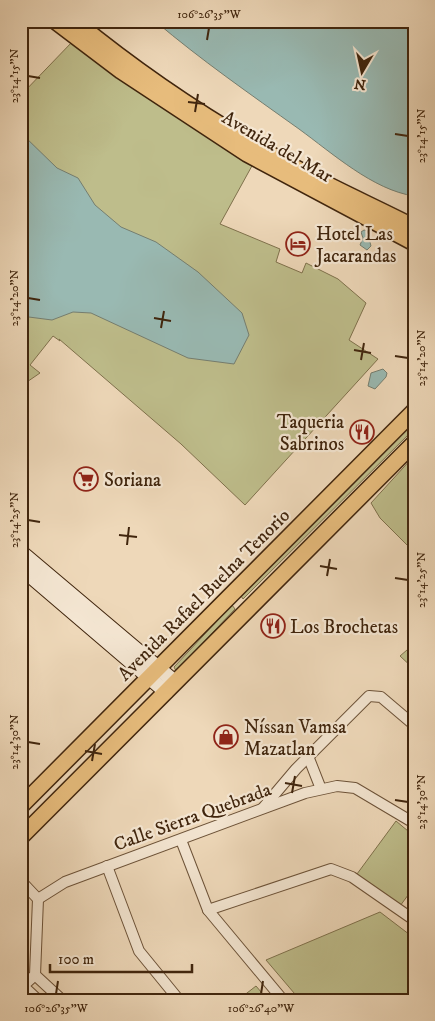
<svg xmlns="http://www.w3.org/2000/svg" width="435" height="1021" font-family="'IM FELL DW Pica',serif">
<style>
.green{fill:#bebd8b;stroke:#7f714c}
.water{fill:#99b9b2;stroke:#757e70}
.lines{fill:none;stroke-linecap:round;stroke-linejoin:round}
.street-casing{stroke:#6c5238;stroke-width:12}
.secondary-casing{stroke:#40250d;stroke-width:16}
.primary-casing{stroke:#40250d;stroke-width:18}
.street{stroke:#f4e6d2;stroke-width:10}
.secondary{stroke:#f4e6d2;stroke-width:14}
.primary{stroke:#e7bc7c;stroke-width:15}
.ticks{fill:none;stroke:#40250d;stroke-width:2}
.labels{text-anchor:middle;stroke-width:4.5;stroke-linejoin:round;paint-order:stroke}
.street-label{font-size:19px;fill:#40250d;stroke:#f4e6d2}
.poi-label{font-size:19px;fill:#40250d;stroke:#f4e6d2;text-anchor:start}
.neatline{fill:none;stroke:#40250d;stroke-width:2}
.ticks-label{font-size:12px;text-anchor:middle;fill:#40250d}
</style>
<rect width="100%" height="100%" fill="#eed8b9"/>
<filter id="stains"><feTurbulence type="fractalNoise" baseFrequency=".004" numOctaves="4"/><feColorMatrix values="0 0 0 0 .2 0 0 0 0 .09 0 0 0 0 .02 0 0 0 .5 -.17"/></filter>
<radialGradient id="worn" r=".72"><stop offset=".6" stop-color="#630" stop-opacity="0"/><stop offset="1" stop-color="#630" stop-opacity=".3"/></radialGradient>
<g class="green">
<polygon points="73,41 253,164 220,224 280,249 276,262 302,273 306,263 338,279 366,303 349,340 378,359 245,505 181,444 59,339 60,341 53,336 30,365 40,373 21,386 21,95"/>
<polygon points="414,419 414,429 243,599 241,596"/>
<polygon points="414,456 414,552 380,518 371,503"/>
<polygon points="232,605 235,609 176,671 174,667"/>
<polygon points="414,644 414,669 400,656"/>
<polygon points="396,821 414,836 414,887 400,906 357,874"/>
<polygon points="380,912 414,938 414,1000 300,1000 266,960"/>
<polygon points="256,986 268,1000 238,1000"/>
</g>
<g class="water">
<path d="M155,21h259v175c-41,-6 -82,-43 -115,-67 -49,-35 -98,-69 -144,-108z"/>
<polygon points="21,133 57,168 78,178 95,205 121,227 156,242 198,272 242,313 249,335 234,364 188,358 91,313 73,312 52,320 21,316"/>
<polygon points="364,230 367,231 371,246 367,250 360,245 363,238 361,232"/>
<polygon points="383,369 387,373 386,377 375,389 368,386 371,373"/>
</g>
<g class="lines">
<g class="street-casing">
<g id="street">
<polyline points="308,756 321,789"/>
<polyline points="263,808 296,769 369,696 381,697 414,725"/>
<polyline points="181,840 208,910 283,1000"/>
<polyline points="107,866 139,951 179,1000"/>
<polyline points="21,881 38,899 35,975 23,986"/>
<polyline points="38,899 65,882 305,793 337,786 355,788 414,823"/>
<polyline points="208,910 331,869 352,877 414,920"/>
<polyline points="35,975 62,1000"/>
<polyline points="23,986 38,1000"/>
</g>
</g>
<g class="secondary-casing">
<g id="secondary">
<polyline points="21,552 175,682"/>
<polyline points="21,568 166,692"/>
</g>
</g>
<g class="primary-casing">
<g id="primary">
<polyline points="55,21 121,71 247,154 414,243"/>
<path d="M75,21c72,59 151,111 234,154 34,18 70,34 105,52"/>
<polyline points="21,806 414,411"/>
<polyline points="21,837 414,443"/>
</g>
</g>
<use href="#street" class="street"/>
<use href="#secondary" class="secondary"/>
<use href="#primary" class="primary"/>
</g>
<path class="ticks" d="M207,40l2,-12M28,76l12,2M188,102l17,2M195,112l3,-18M395,134l13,2M28,298l12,2M154,318l17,3M161,328l3,-17M354,350l17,3M395,356l13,2M361,360l3,-17M28,520l12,2M119,535l18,2M127,545l2,-18M320,566l17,3M327,576l3,-17M395,578l13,2M28,742l12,2M85,751l17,3M92,761l3,-17M285,783l17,3M292,793l3,-17M395,800l13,2M56,994l2,-13M261,994l2,-13"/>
<defs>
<g id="hotel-ring" transform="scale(1.25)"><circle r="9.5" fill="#f4e6d2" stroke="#8f2418" stroke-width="1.5"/><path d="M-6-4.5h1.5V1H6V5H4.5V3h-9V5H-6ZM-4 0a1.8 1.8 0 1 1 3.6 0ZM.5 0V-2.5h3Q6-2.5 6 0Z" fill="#8f2418"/></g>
<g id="restaurant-ring" transform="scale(1.25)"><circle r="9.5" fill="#f4e6d2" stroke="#8f2418" stroke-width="1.5"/><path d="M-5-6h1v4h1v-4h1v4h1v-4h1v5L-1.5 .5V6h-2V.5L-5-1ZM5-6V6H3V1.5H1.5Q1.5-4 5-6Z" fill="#8f2418"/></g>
<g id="supermarket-ring" transform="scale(1.25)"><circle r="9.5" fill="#f4e6d2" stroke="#8f2418" stroke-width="1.5"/><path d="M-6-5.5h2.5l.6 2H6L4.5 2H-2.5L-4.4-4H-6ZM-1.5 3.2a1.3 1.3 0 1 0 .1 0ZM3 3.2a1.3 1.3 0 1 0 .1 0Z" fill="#8f2418"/></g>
<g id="shop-ring" transform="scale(1.25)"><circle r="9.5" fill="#f4e6d2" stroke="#8f2418" stroke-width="1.5"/><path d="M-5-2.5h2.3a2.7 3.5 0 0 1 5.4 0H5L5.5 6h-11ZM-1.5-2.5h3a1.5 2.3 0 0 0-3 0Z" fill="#8f2418"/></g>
</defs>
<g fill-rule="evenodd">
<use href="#hotel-ring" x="298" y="244"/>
<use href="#restaurant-ring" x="362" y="432"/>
<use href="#supermarket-ring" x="86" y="479"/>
<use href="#restaurant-ring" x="273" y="626"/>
<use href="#shop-ring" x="226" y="737"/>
</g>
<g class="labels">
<g class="street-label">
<text transform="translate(278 146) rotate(30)" y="7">Avenida del Mar</text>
<text transform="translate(203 594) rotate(-45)" y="7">Avenida Rafael Buelna Tenorio</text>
<text transform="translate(192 816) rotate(-20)" y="7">Calle Sierra Quebrada</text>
</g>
<g class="poi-label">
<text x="316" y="240">Hotel Las<tspan x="316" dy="22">Jacarandas</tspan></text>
<text x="344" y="428" text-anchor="end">Taqueria<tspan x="344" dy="22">Sabrinos</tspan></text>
<text x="104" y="486">Soriana</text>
<text x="290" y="633">Los Brochetas</text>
<text x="244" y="733">Níssan Vamsa<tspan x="244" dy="22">Mazatlan</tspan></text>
</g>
</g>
<rect width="435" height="1021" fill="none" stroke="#eed8b9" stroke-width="55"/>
<g transform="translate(362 72) rotate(189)" stroke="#f4e6d2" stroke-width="4" paint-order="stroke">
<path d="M0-4L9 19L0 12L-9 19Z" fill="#40250d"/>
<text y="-8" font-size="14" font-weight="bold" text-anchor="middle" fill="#40250d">N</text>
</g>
<path d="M50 964v8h142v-8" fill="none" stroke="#40250d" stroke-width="2.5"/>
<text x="58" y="964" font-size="15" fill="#40250d" stroke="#f4e6d2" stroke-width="4" paint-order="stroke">100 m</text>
<rect x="28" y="28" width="380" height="966" class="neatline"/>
<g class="ticks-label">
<text x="209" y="18">106°26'35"W</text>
<text transform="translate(14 76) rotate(-90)" y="4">23°14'15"N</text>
<text transform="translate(421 136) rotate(-90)" y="4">23°14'15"N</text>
<text transform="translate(14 298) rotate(-90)" y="4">23°14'20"N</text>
<text transform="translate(421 358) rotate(-90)" y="4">23°14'20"N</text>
<text transform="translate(14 520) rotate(-90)" y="4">23°14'25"N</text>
<text transform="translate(421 580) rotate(-90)" y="4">23°14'25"N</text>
<text transform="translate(14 742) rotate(-90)" y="4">23°14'30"N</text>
<text transform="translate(421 802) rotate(-90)" y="4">23°14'30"N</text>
<text x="56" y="1012">106°26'35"W</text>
<text x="261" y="1012">106°26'40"W</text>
</g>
<rect width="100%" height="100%" filter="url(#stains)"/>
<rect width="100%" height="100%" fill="url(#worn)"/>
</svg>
